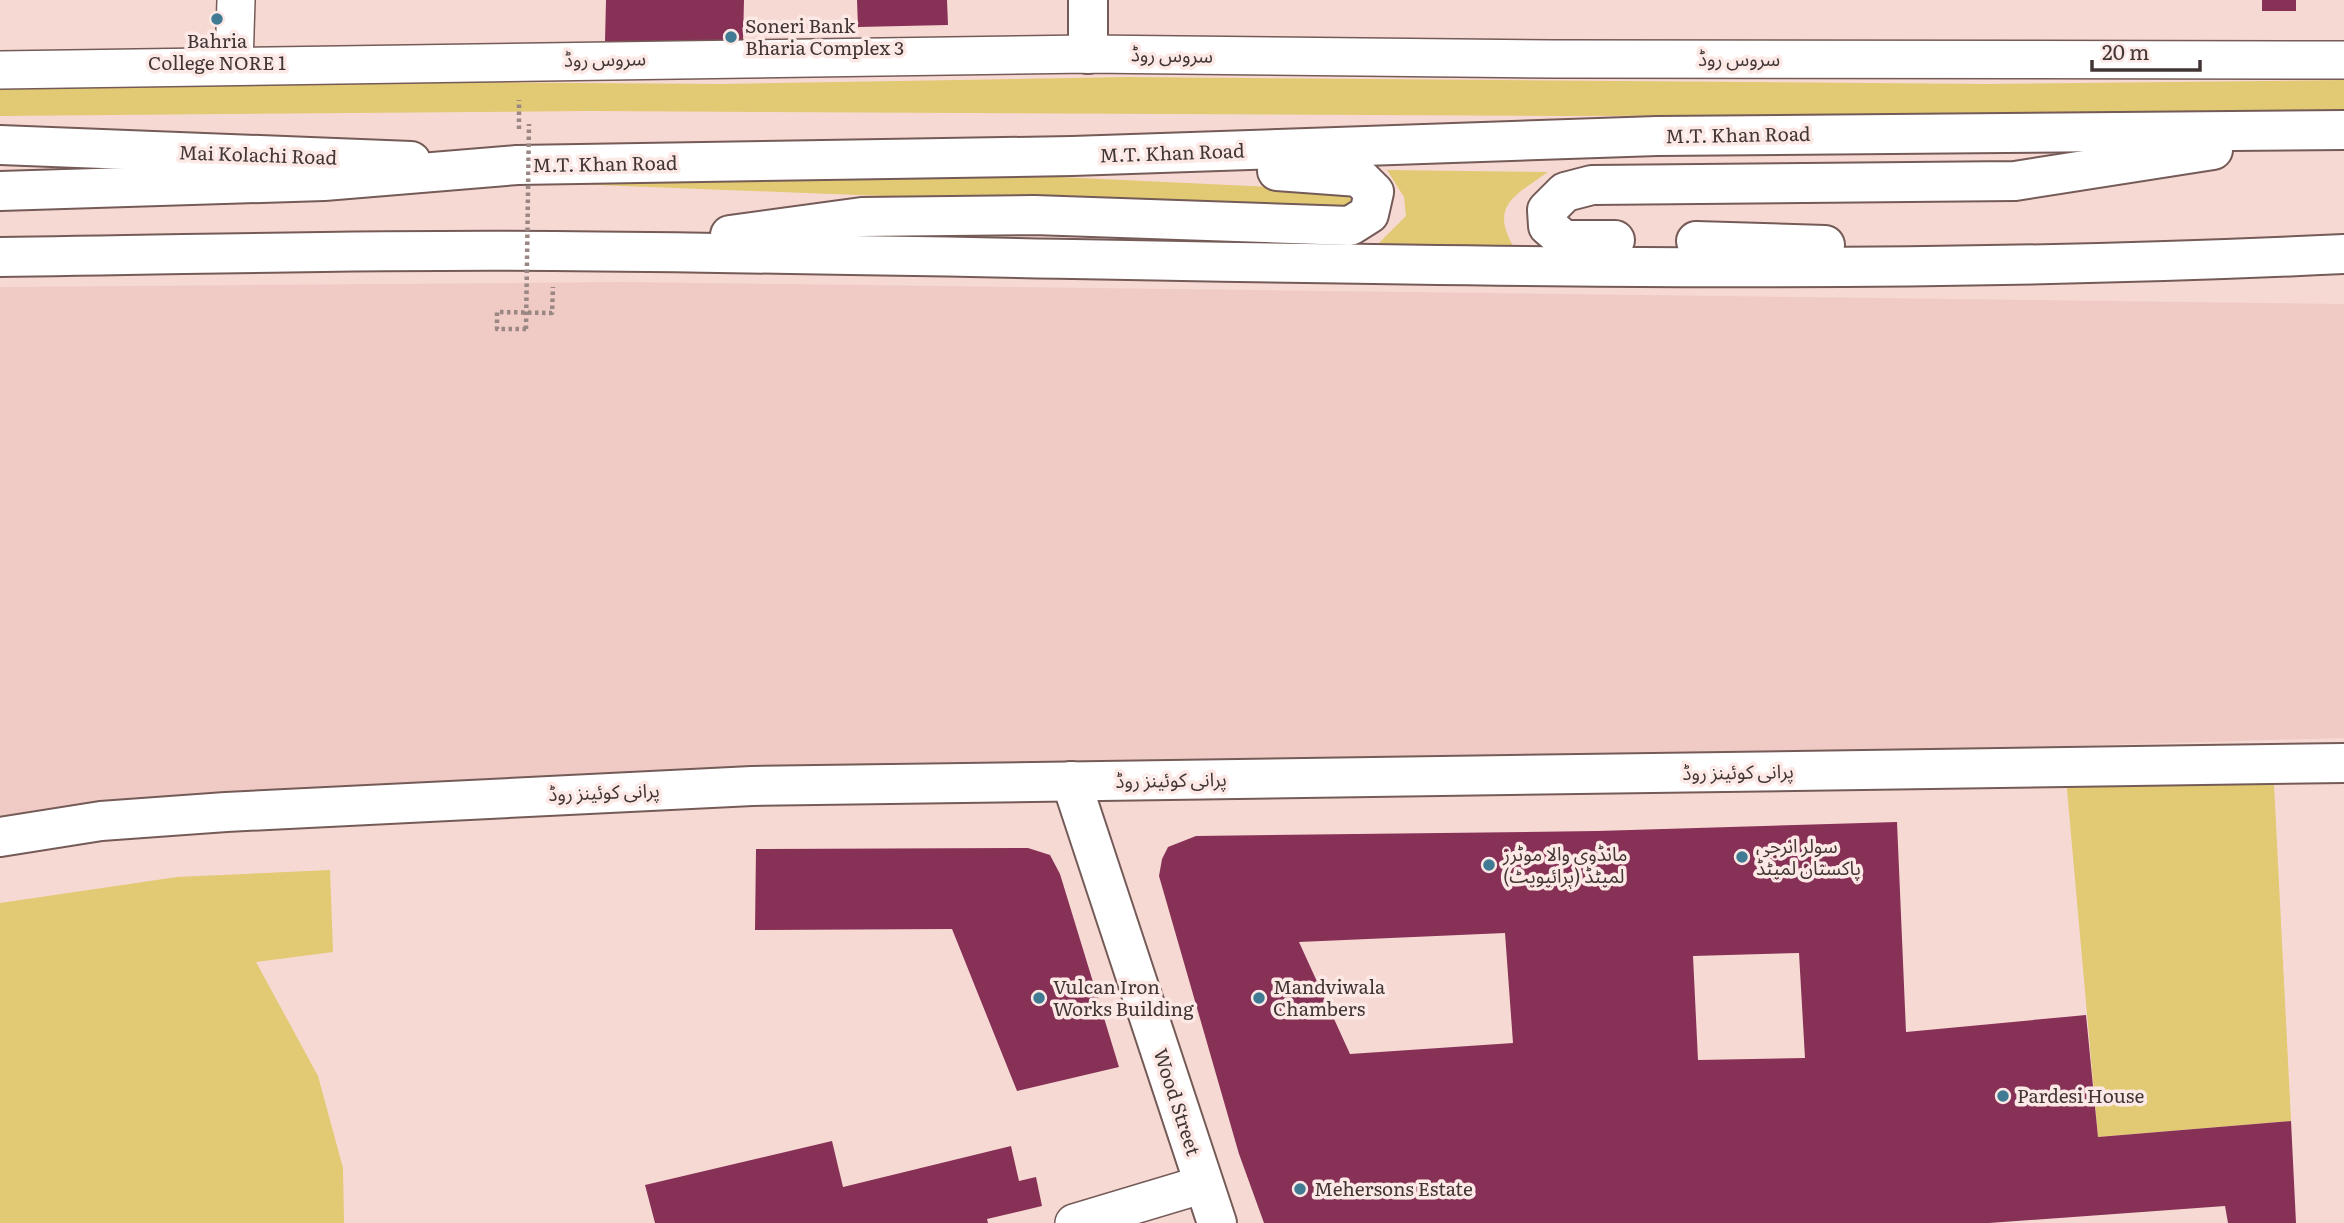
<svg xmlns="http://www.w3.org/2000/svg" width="2344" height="1223" font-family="Literata,'Noto Sans Arabic',serif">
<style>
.built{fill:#f0cbc5}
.green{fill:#e2c973}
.building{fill:#873156;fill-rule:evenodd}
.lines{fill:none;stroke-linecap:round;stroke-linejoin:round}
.street-casing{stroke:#745b57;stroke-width:40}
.secondary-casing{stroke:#745b57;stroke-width:42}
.primary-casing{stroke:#745b57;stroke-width:42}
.highway-casing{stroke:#745b57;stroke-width:42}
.path{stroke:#9a8682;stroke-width:4.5;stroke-dasharray:3.5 3.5;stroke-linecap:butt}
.street{stroke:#fff;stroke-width:37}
.secondary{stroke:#fff;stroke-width:38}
.primary{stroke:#fff;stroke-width:38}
.highway{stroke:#fff;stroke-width:38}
.path-bridge{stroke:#9a8682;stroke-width:4.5;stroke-dasharray:3.5 3.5;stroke-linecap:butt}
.poi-dot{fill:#407b93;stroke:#fce9e6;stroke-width:2.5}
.labels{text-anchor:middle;stroke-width:7;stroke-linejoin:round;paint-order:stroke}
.poi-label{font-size:19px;fill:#413634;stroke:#fce9e6;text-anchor:start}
.street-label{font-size:19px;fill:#413634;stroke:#fce9e6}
</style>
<rect width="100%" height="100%" fill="#f7d9d4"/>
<polygon class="built" points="620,282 2344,304 2344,738 1062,775 0,837 0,287"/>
<g class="green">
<polygon points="1127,77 1986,84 2344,80 2344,113 1560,116 588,111 0,116 0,87 438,82 722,84"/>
<polygon points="829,166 1355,191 1362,196 1347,214 546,183"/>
<path d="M1387,170l161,2c-35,25 -59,34 -33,77l-145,3 36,-36 -2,-19z"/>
<polygon points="2273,764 2291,1121 2098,1137 2065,767"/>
<polygon points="330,870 333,952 256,962 318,1076 343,1168 344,1223 0,1223 0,903 177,877"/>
</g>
<g class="building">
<polygon points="606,0 744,0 743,41 605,41"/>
<polygon points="857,0 947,0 948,25 858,27"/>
<rect x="2262" y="0" width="34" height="11"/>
<path d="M1897,822l9,210 180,-17 12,122 193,-16 5,102h-68l-3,-17 -236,17h-725l-25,-69 -80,-278 3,-17 6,-12 28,-11 401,-5zM1505,933l8,110 -163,11 -51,-112zM1799,953l6,105 -107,2 -5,-104z"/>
<polygon points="1028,848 1050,855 1060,874 1119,1067 1017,1091 952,929 755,930 756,849"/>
<polygon points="832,1141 843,1187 1011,1146 1019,1181 1036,1177 1042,1206 987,1219 988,1223 655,1223 645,1185"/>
</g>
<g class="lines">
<g class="street-casing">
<g id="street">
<polyline points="234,65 236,0"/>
<polyline points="0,70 1088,54 1553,59 2344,60"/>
<polyline points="1074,1223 1204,1184"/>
</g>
</g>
<g class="secondary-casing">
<g id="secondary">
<polyline points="1088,54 1088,0"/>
<polyline points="1071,781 1217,1223"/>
<polyline points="0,837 101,821 226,812 752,786 2344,763"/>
</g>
</g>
<g class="primary-casing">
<polyline id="primary" points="0,145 411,161"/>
</g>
<g class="highway-casing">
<g id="highway">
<polyline points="0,191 324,181 517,165 1072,156 1657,136 2344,130"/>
<polyline points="730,235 862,217 1034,215 1350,226 1369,214 1374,192 1359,177 1277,171"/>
<polyline points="1615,240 1564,240 1548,226 1547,210 1565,192 1592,185 2015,181 2213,150"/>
<polyline points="1696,241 1825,245"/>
<path d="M0,257c184,-2 369,-8 554,-6 596,5 1194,32 1790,3"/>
</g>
</g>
<g class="path">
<polyline points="519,129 519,100"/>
<polyline points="526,329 497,329 497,312 552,313 553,287"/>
</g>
<use href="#street" class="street"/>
<use href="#secondary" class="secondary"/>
<use href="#primary" class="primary"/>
<use href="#highway" class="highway"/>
<polyline class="path-bridge" points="526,329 529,124"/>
</g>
<g class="poi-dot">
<circle cx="217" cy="19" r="7"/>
<circle cx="731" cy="37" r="7"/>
<circle cx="1742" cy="857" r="7"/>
<circle cx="1489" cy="865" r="7"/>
<circle cx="1039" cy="998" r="7"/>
<circle cx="1259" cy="998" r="7"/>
<circle cx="2003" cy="1096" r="7"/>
<circle cx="1300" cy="1189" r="7"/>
</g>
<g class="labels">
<g class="poi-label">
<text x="745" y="33">Soneri Bank<tspan x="745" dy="22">Bharia Complex 3</tspan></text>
<text x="217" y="48" text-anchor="middle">Bahria<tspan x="217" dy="22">College NORE 1</tspan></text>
<text x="1756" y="853">سولر انرجی<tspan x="1756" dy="22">پاکستان لمیٹڈ</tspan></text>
<text x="1503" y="861">مانڈوی والا موٹرز<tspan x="1503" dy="22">(پرائیویٹ) لمیٹڈ</tspan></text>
<text x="1053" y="994">Vulcan Iron<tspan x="1053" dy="22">Works Building</tspan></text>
<text x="1273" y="994">Mandviwala<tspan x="1273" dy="22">Chambers</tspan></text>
<text x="2017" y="1103">Pardesi House</text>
<text x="1314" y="1196">Mehersons Estate</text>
</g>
<g class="street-label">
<text transform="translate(1172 55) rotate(1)" y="7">سروس روڈ</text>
<text transform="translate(605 59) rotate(-1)" y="7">سروس روڈ</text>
<text x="1739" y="66">سروس روڈ</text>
<text transform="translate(1738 135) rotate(-1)" y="7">M.T. Khan Road</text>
<text transform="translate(1172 153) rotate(-2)" y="7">M.T. Khan Road</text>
<text transform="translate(258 155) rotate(2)" y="7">Mai Kolachi Road</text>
<text transform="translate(605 164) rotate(-1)" y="7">M.T. Khan Road</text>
<text transform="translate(1738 772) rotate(-1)" y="7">پرانی کوئینز روڈ</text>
<text transform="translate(1171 780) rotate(-1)" y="7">پرانی کوئینز روڈ</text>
<text transform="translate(604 792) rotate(-2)" y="7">پرانی کوئینز روڈ</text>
<text transform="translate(1177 1102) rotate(72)" y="7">Wood Street</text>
</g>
</g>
<path d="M2092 60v10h108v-10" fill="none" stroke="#413634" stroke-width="3.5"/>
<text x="2102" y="60" font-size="21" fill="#413634" stroke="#fce9e6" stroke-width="5" paint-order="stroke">20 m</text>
</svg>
